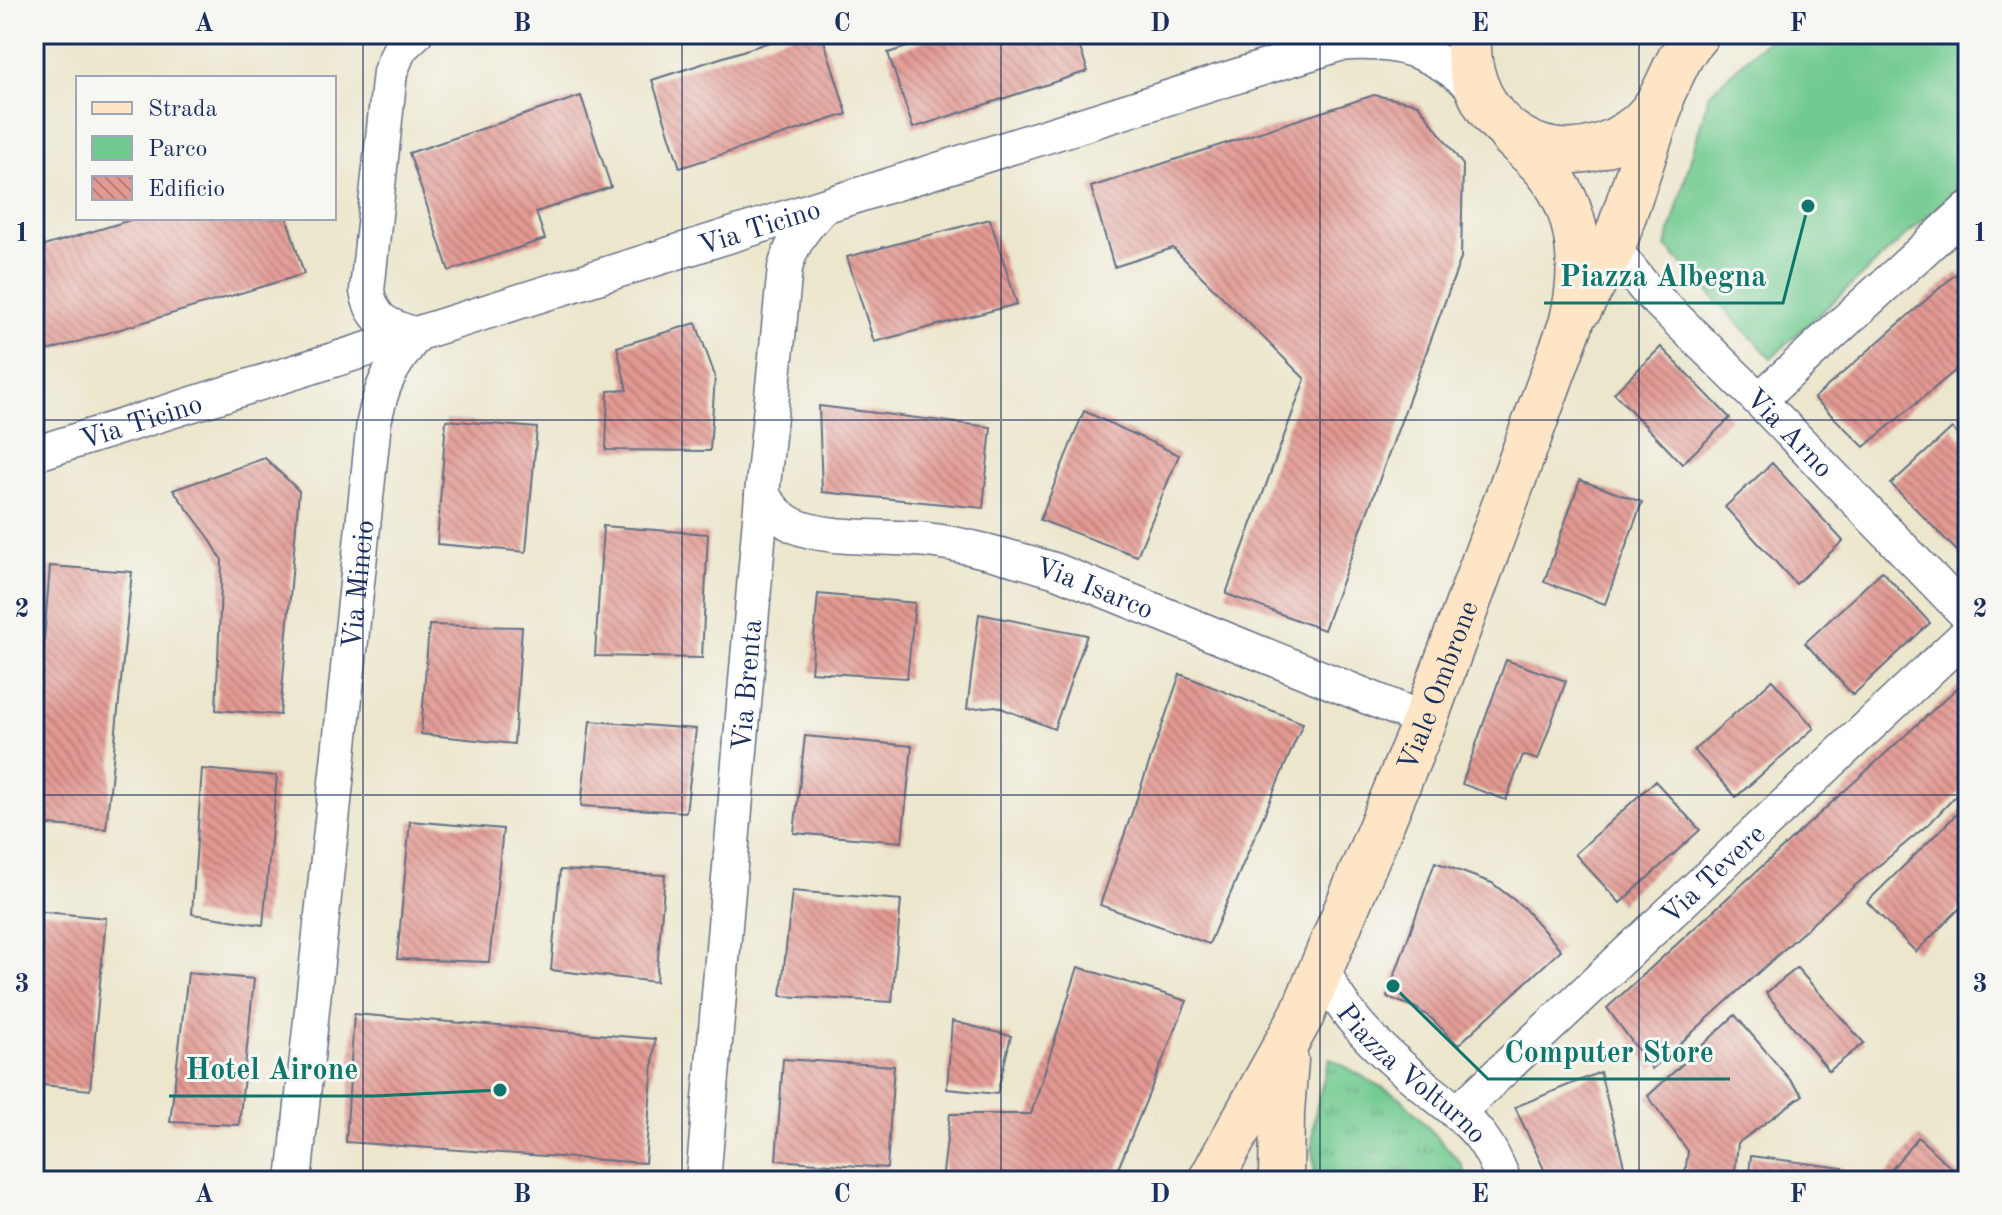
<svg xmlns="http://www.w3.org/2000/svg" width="2002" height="1215" font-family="'Old Standard TT',serif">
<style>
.grass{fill:url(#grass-tufts);stroke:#467c76;stroke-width:2}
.park{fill:#71ca8f;stroke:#467c76;stroke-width:2}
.building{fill:url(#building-back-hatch)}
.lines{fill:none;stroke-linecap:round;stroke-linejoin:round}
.street-casing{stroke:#646f84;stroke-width:37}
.secondary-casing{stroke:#646f84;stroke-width:47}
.street{stroke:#fff;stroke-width:34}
.secondary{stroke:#fde5c5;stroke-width:44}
.grid{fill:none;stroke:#1b2f5e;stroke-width:2;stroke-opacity:0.55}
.labels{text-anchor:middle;stroke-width:6;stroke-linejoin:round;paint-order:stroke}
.street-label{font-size:28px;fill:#1b2f5e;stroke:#f6f6f2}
.leader{fill:none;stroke:#0f766e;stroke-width:3}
.callout-dot{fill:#0f766e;stroke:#f6f6f2;stroke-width:3}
.callout-label{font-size:30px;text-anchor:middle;font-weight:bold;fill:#0f766e;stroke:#f6f6f2;stroke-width:6;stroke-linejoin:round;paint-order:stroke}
.neatline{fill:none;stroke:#1b2f5e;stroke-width:3}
.grid-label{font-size:26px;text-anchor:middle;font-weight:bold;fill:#1b2f5e}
</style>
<defs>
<pattern id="grass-tufts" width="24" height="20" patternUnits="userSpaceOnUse" patternTransform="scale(2)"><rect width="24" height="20" fill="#71ca8f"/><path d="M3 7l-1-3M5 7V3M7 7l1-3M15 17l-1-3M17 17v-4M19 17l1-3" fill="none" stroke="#5ca478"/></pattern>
<pattern id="building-back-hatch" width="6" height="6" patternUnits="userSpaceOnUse" patternTransform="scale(2)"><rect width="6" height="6" fill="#e29992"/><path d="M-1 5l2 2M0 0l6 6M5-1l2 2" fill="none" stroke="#b67d7a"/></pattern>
</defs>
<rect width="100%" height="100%" fill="#f6f6f2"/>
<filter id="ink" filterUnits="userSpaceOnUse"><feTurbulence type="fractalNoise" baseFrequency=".0125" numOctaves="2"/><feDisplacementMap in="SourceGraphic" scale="16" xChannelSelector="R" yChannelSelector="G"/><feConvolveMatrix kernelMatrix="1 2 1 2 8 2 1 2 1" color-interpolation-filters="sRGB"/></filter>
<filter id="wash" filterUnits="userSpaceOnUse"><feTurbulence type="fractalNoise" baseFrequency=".006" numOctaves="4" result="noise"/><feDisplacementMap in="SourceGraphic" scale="32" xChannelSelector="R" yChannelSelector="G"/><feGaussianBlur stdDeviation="1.8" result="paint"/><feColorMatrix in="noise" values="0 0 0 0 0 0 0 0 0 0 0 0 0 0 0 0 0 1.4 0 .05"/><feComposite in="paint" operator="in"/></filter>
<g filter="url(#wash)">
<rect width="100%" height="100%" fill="#ece6cc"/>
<path class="grass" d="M1330,1058l71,40 60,65 7,18h-151c-11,-42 0,-82 13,-123z"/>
<polygon class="park" points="1773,34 1968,34 1968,179 1771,358 1666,247 1709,94"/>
<g id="blocks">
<g class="building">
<polygon points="795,34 822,34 847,114 680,168 652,80"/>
<polygon points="920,34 1075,34 1088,71 913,128 888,53 922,42"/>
<polygon points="1374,95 1418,104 1463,165 1461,258 1324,630 1226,594 1305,379 1173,248 1114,267 1091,187"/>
<polygon points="581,96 611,187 536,212 545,239 449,271 409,153"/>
<polygon points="137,218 287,218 304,274 34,355 34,249"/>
<polygon points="990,219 1017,304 874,342 847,257"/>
<polygon points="1958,272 1968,286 1968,360 1864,447 1814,398"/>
<polygon points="696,323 715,376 710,451 606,450 608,391 627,390 617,347"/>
<polygon points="1661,347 1730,418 1682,464 1614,393"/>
<polygon points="819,406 991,427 983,508 822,492"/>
<polygon points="1084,411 1179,455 1137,556 1040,520"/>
<polygon points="446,420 537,428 526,552 437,544"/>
<polygon points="1952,428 1968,447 1968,562 1891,484"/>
<polygon points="265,458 299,491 280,715 216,710 222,560 208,536 173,490"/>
<polygon points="1772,463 1843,541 1796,584 1725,507"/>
<polygon points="1580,480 1642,502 1605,604 1544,582"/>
<polygon points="603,526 708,534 702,658 595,656"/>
<polygon points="50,566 132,572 106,829 34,824 34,763"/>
<polygon points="1882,571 1930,623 1853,695 1805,643"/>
<polygon points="818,594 915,603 907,678 811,672"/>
<polygon points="979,614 1087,635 1054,729 996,706 967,709"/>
<polygon points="429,625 522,627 514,744 421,734"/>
<polygon points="1506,660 1566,681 1538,760 1523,755 1506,800 1462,784"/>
<polygon points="1180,674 1303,723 1209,944 1100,905"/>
<polygon points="1968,678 1968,783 1931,822 1845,894 1652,1069 1607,1008"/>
<polygon points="1772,680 1814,728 1736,797 1694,750"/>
<polygon points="590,721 696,729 686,812 581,806"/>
<polygon points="805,736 912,746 902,842 794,833"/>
<polygon points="202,769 277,776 263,925 192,914"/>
<polygon points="1655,781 1700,830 1620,903 1575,854"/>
<polygon points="1968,803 1968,900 1916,952 1867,902"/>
<polygon points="410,821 503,829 489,962 397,959"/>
<polygon points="1435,862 1492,883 1523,907 1561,950 1458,1045 1432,1019 1416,1008 1387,997"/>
<polygon points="560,870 665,875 656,982 551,970"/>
<polygon points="792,891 901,900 892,1002 781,996"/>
<polygon points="34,911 106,918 90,1090 34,1084"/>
<polygon points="1078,967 1187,1001 1113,1181 942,1181 950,1114 1031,1114"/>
<polygon points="1797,968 1864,1043 1829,1071 1766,993"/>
<polygon points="188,973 254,979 239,1125 170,1122"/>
<polygon points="354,1014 655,1039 645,1163 346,1142"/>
<polygon points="1735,1015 1803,1095 1738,1143 1734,1181 1684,1181 1688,1151 1648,1096"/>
<polygon points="952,1021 1011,1036 997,1094 947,1089"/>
<polygon points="783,1059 894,1066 887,1168 776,1160"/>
<polygon points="1600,1072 1628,1181 1547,1181 1543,1167 1515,1107"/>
<polygon points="1918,1137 1965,1181 1889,1181 1885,1177"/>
<polygon points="1751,1156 1843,1168 1842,1181 1748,1181"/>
</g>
</g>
</g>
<g filter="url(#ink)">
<use href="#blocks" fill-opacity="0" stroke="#646f84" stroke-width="2"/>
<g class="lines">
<g class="street-casing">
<g id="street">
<path id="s1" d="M1613,248l31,39 115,113 209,216"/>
<polyline points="1759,400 1968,209"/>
<path id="s2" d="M34,454l1305,-410c58,-6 95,7 139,47"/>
<path id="s3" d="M762,495c9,12 17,23 31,30 34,16 95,10 134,15 43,5 85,18 127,30l371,150"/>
<path id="s4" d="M1322,966c20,53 65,90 108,125 18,14 37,28 51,46 10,13 17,29 23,44"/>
<path id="s5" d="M1457,1113l511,-480"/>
<path id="s6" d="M294,1181l80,-759c8,-40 17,-55 42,-87 -28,-9 -43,-13 -49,-44l23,-219 10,-24 15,-14"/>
<path id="s7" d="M703,1181l59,-686 23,-227c7,-27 20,-42 39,-62"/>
</g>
</g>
<g class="secondary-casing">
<g id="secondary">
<path d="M1469,34c-6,91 82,150 160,98 41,-27 37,-64 68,-98"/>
<polyline points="1580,308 1613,248 1661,105"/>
<path id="s8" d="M1210,1181l92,-166 123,-295 146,-396c14,-54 11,-115 -29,-159 -9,-10 -21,-20 -31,-30"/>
<polyline points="1281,1181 1282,1112 1286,1060"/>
</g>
</g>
<use href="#street" class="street"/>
<use href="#secondary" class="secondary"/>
</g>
</g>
<path class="grid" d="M363,34v1147M682,34v1147M1001,34v1147M1320,34v1147M1639,34v1147M34,420h1934M34,795h1934"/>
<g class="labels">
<g class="street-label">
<text dy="10" stroke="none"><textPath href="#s2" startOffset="760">Via Ticino</textPath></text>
<text dy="10" stroke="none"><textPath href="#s2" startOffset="112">Via Ticino</textPath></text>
<text dy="10" stroke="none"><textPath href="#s1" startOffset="256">Via Arno</textPath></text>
<text dy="10" stroke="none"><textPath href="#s6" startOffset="600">Via Mincio</textPath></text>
<text dy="10" stroke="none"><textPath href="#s3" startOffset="354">Via Isarco</textPath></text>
<text dy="10" stroke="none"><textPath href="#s7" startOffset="498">Via Brenta</textPath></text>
<text dy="10" stroke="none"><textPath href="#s8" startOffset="546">Viale Ombrone</textPath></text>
<text dy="10" stroke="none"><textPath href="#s5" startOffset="350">Via Tevere</textPath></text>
<text dy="10" stroke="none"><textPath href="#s4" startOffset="142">Piazza Volturno</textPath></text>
</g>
</g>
<path class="leader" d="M1808 206L1783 303H1544M1393 986L1488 1079H1730M500 1090L374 1096H169"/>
<g class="callout-dot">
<circle cx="1808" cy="206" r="8"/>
<circle cx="1393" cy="986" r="8"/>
<circle cx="500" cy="1090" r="8"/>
</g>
<g class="callout-label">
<text x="1663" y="286">Piazza Albegna</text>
<text x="1609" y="1062">Computer Store</text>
<text x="272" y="1079">Hotel Airone</text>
</g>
<rect width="2002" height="1215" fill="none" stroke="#f6f6f2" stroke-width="88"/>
<rect x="76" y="76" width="260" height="144" fill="#f6f6f2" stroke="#9ea6b7" stroke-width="2"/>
<rect x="92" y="102" width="40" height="12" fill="#fde5c5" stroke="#9ea6b7" stroke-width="2"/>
<text x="148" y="116" font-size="24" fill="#1b2f5e">Strada</text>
<rect x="92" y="136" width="40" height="24" fill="#71ca8f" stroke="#9ea6b7" stroke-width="2"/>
<text x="148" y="156" font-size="24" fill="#1b2f5e">Parco</text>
<rect x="92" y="176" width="40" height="24" fill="url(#building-back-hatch)" stroke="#9ea6b7" stroke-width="2"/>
<text x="148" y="196" font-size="24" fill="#1b2f5e">Edificio</text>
<rect x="44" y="44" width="1914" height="1127" class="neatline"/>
<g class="grid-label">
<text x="204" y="31">A</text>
<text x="522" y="31">B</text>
<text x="842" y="31">C</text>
<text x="1160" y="31">D</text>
<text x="1480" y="31">E</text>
<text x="1798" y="31">F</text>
<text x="22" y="241">1</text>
<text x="1980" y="241">1</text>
<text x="22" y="617">2</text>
<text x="1980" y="617">2</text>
<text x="22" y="992">3</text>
<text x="1980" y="992">3</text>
<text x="204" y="1202">A</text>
<text x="522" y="1202">B</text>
<text x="842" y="1202">C</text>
<text x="1160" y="1202">D</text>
<text x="1480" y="1202">E</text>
<text x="1798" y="1202">F</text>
</g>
</svg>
